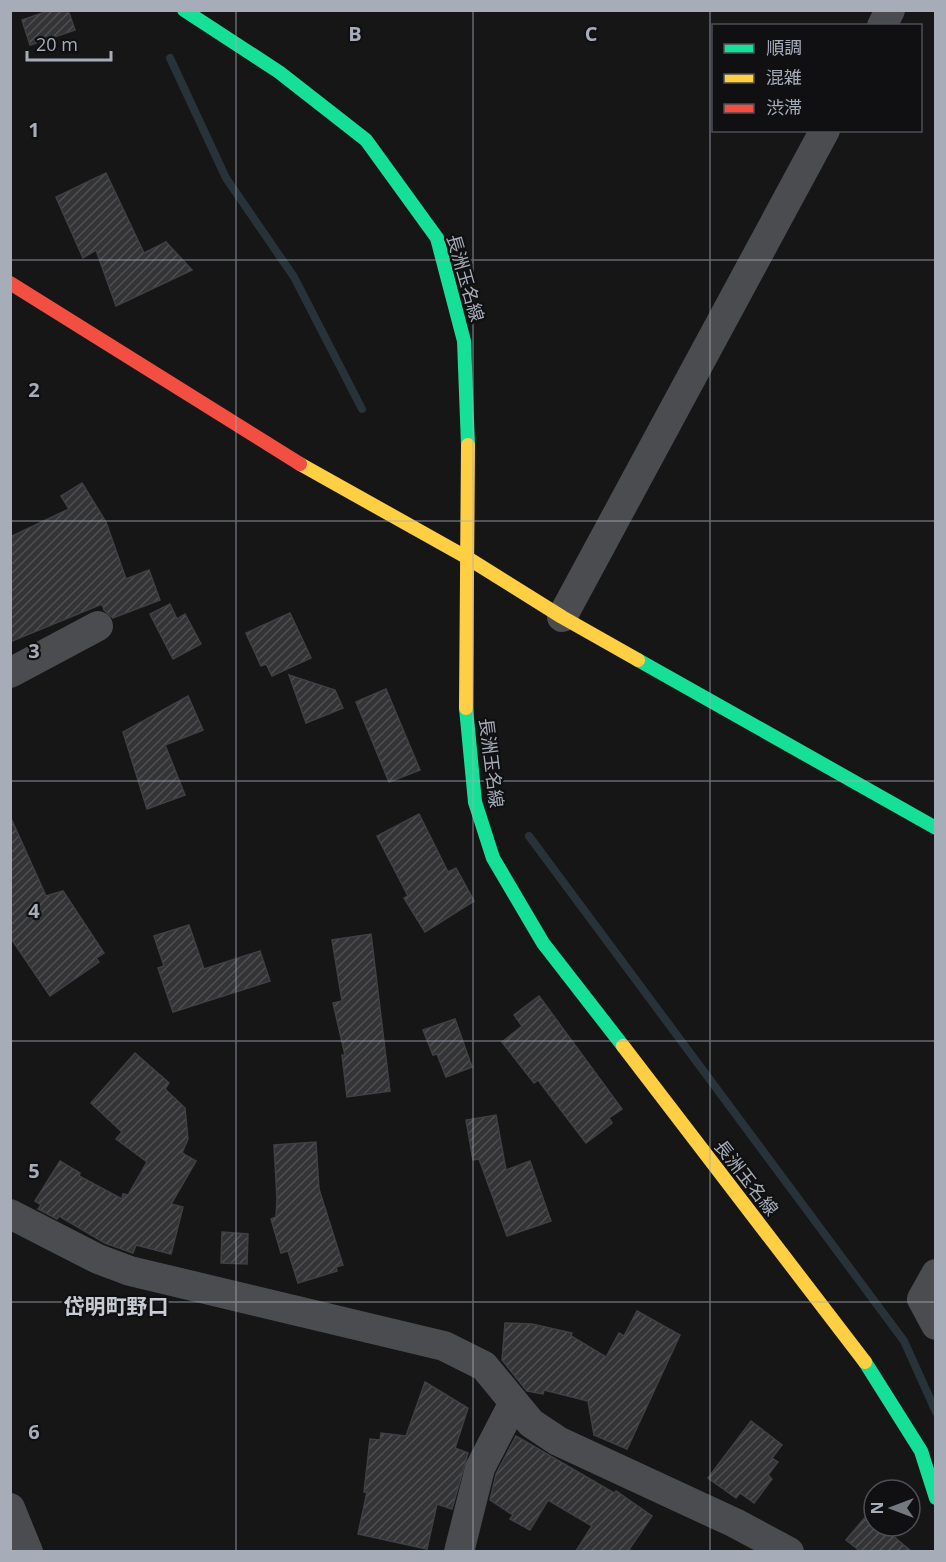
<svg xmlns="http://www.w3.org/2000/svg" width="946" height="1562" font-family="'Open Sans','Noto Sans JP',sans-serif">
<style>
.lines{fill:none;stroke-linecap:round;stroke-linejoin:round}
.stream{stroke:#283339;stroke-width:8}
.building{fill:url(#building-hatch);stroke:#3f4043;stroke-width:1.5}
.street{stroke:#4a4c4f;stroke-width:30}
.fast{stroke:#16e098;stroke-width:14}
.slow{stroke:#ffcf43;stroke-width:14}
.jam{stroke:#f24e42;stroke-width:14}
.grid{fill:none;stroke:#a6adb9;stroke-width:1.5;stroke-opacity:0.55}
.labels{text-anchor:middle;stroke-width:4.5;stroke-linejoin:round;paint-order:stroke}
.street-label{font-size:18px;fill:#a6adb9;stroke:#101012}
.quarter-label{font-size:21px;font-weight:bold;fill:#c7ccd4;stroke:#101012}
.grid-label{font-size:20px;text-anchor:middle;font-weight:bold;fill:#a6adb9;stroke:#101012;stroke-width:4.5;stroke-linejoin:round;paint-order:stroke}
</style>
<defs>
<pattern id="building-hatch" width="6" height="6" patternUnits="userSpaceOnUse" patternTransform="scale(1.5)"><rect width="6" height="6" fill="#343436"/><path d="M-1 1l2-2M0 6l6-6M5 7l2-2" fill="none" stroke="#4e4f51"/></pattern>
</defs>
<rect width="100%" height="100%" fill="#161616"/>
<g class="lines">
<g class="stream">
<polyline points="170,58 226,178 294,277 362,409"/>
<polyline points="529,836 904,1341 936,1412"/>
</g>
</g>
<g class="building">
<polygon points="68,10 75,30 30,45 22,20 51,10"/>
<polygon points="106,173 144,253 166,242 192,270 116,306 96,250 83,258 56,197"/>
<polygon points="82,483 106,522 126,579 149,570 160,600 113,618 104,610 102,604 10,642 10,537 69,509 61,496"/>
<polygon points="170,604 177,619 185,614 201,644 173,659 150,614"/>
<polygon points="290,613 311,658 272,676 266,664 261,666 246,633"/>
<polygon points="289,675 335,690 343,708 306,723"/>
<polygon points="386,689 420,770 389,782 356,702"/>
<polygon points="188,696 203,730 165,745 185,795 147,809 123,732"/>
<polygon points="419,814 448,872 456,868 474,901 425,932 404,898 408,896 377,836"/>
<polygon points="10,816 46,896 63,891 104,953 96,958 99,962 50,996 10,937"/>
<polygon points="189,925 204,969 260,951 270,981 173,1012 158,968 164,966 154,936"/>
<polygon points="371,934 390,1091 347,1097 342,1055 345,1055 333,1003 342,1001 332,940"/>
<polygon points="539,996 622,1109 609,1118 612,1123 586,1143 538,1080 534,1083 502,1042 522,1026 514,1015"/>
<polygon points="455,1019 472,1067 446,1077 437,1054 433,1055 423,1030"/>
<polygon points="135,1053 169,1083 165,1089 185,1108 188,1139 182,1153 196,1161 171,1204 183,1207 171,1254 136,1245 133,1253 105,1243 59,1216 57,1219 38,1209 41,1205 35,1201 60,1161 80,1173 79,1176 122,1199 123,1194 128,1195 147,1162 116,1139 122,1132 91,1103"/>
<polygon points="496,1115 506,1170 530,1161 551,1221 507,1236 479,1159 473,1160 466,1120"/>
<polygon points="316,1142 319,1189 343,1265 336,1267 337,1271 298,1283 288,1251 281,1253 271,1219 276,1217 277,1199 274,1145"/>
<polygon points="222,1232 248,1234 247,1264 221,1263"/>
<polygon points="637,1311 680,1335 627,1449 594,1435 588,1401 544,1390 543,1394 527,1391 502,1360 505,1323 532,1324 572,1333 571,1336 606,1357 619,1333 624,1336"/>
<polygon points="425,1382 468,1408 455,1448 468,1453 452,1509 437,1504 427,1549 358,1534 367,1492 364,1492 370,1439 380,1440 381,1433 406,1436"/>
<polygon points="751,1421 782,1445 772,1458 778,1462 768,1475 772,1479 754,1503 740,1493 736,1498 708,1478"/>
<polygon points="516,1436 614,1493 616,1491 652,1516 628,1551 576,1551 592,1526 548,1500 530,1530 510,1519 513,1515 490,1500 496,1474"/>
<polygon points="867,1515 874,1521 874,1526 881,1526 911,1551 860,1551 846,1540"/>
</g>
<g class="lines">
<g class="street">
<polyline points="882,26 890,10"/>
<polyline points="562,617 825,130"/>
<polyline points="10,673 98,626"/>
<polyline points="10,1214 98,1259 130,1271 444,1346 484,1366 531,1423 558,1441 735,1523 789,1552"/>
<polyline points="936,1274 922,1299 936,1325"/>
<polyline points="10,1508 28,1552"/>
<polyline points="459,1552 480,1468 513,1404"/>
</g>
<g class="fast">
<polyline points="184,10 279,72 366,140 437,238 464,341 468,445"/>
<polyline points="638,660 936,828"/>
<polyline points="466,708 475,802 493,858 543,943 623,1046"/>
<polyline points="865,1362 921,1451 936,1498"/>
</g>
<g class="slow">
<polyline points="300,464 466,557 562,617 638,660"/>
<polyline points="466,708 468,445"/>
<polyline points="623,1046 865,1362"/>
</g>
<polyline class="jam" points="10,283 300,464"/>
</g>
<path class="grid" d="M236,10v1542M473,10v1542M710,10v1542M10,260h926M10,521h926M10,781h926M10,1041h926M10,1302h926"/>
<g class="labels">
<g class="street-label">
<text transform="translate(465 278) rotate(74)" y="6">長洲玉名線</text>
<text transform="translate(491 763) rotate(83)" y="6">長洲玉名線</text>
<text transform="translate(746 1178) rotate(52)" y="6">長洲玉名線</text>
</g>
<g class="quarter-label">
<text x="116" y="1314">岱明町野口</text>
</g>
</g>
<g class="grid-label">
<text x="355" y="41">B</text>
<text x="591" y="41">C</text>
<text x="34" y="137">1</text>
<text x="34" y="397">2</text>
<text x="34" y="658">3</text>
<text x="34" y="918">4</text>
<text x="34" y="1178">5</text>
<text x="34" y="1439">6</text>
</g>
<rect width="946" height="1562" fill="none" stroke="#a6adb9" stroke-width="24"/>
<rect x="712" y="24" width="210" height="108" fill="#101012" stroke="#4c4f55" stroke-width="1.5"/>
<rect x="724" y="44" width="30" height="9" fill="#16e098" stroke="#4c4f55" stroke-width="1.5"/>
<text x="766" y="54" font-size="18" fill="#a6adb9">順調</text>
<rect x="724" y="74" width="30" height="9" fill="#ffcf43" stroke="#4c4f55" stroke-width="1.5"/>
<text x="766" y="84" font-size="18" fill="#a6adb9">混雑</text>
<rect x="724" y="104" width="30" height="9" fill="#f24e42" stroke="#4c4f55" stroke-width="1.5"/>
<text x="766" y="114" font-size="18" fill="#a6adb9">渋滞</text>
<g transform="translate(892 1508) rotate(270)"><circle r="28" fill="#101012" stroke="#4c4f55" stroke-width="1.5"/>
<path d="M0-4.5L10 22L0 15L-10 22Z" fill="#747880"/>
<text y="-9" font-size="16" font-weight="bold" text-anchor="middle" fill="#a6adb9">N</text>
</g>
<path d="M27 51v9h84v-9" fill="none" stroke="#a6adb9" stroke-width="3"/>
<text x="36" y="51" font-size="18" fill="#a6adb9" stroke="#101012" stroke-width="4.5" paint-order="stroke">20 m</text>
</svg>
